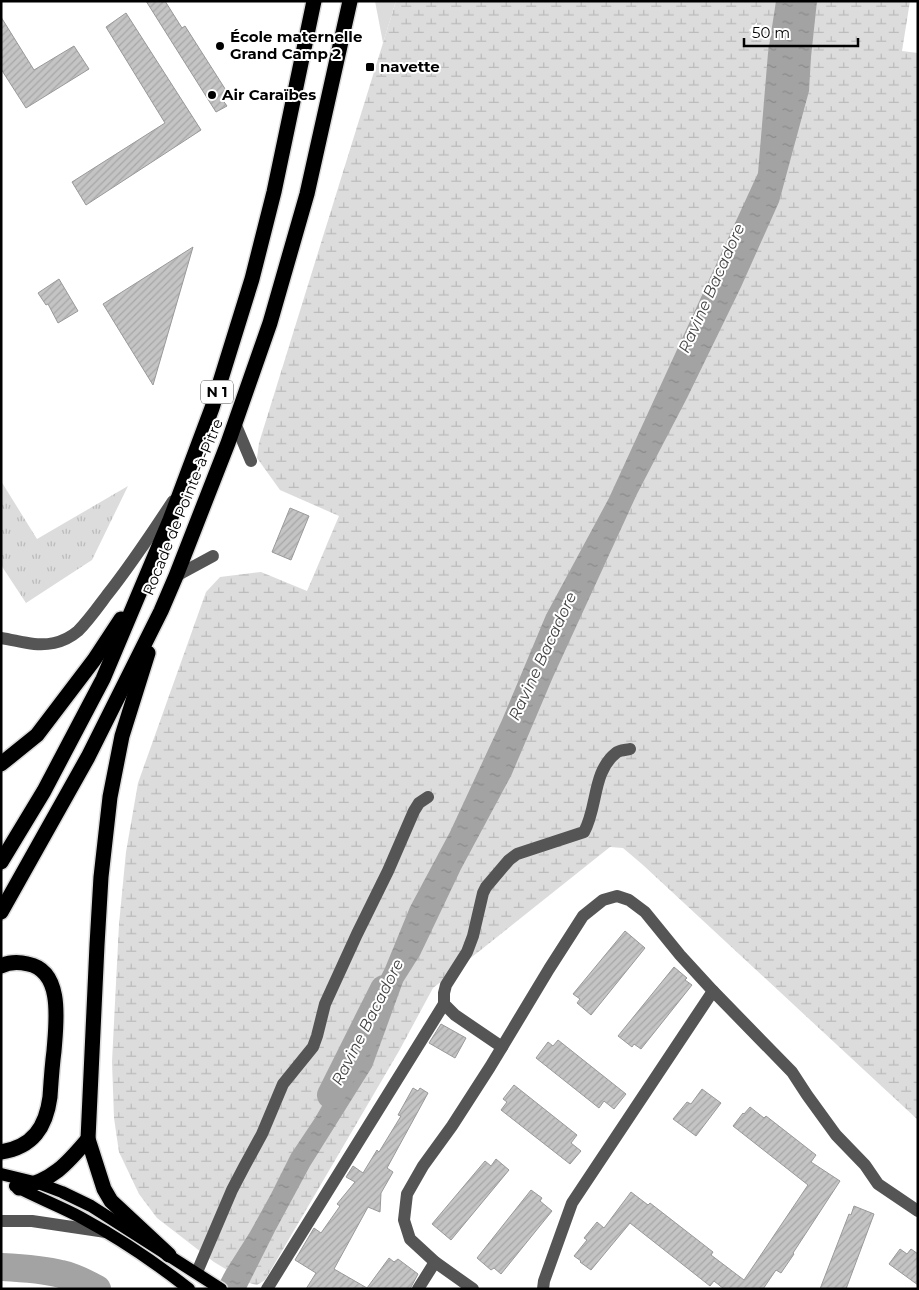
<svg xmlns="http://www.w3.org/2000/svg" width="919" height="1290" font-family="Montserrat,sans-serif">
<style>
.green{fill:#dcdcdc}
.wetland{fill:url(#wetland-marsh)}
.park{fill:url(#park-tufts)}
.water{fill:url(#water-ripples)}
.lines{fill:none;stroke-linecap:round;stroke-linejoin:round}
.river{stroke:#a3a3a3;stroke-width:28}
.building{fill:url(#building-hatch);stroke:#999}
.major-casing{stroke:#dbdbdb;stroke-width:15}
.highway-casing{stroke:#dbdbdb;stroke-width:18}
.minor{stroke:#555;stroke-width:12}
.major{stroke:#000;stroke-width:12}
.highway{stroke:#000;stroke-width:15}
.poi-dot{fill:#000;stroke:#fff;stroke-width:2}
.labels{text-anchor:middle;stroke-width:4;stroke-linejoin:round;paint-order:stroke}
.shield{fill:#fff;stroke:#4c4c4c;stroke-width:1}
.shield-label{font-size:14px;font-weight:bold;fill:#000}
.poi-label{font-size:15px;font-weight:bold;fill:#000;stroke:#fff;text-anchor:start}
.street-label{font-size:15px;fill:#000;stroke:#fff}
.water-label{font-size:16px;font-style:italic;fill:#444;stroke:#fff}
</style>
<defs>
<pattern id="wetland-marsh" width="20" height="14" patternUnits="userSpaceOnUse" patternTransform="scale(1.25)"><rect width="20" height="14" fill="#dcdcdc"/><path d="M1 5h8M5 5V1M11 12h8M15 12V8" fill="none" stroke="#bbb"/></pattern>
<pattern id="park-tufts" width="24" height="20" patternUnits="userSpaceOnUse" patternTransform="scale(1.25)"><rect width="24" height="20" fill="#dcdcdc"/><path d="M3 7l-1-3M5 7V3M7 7l1-3M15 17l-1-3M17 17v-4M19 17l1-3" fill="none" stroke="#bbb"/></pattern>
<pattern id="water-ripples" width="26" height="14" patternUnits="userSpaceOnUse" patternTransform="scale(1.25)"><rect width="26" height="14" fill="#a3a3a3"/><path d="M2 4q2-2 4 0t4 0M15 11q2-2 4 0t4 0" fill="none" stroke="#8b8b8b"/></pattern>
<pattern id="building-hatch" width="6" height="6" patternUnits="userSpaceOnUse" patternTransform="scale(1.25)"><rect width="6" height="6" fill="#c4c4c4"/><path d="M-1 1l2-2M0 6l6-6M5 7l2-2" fill="none" stroke="#a7a7a7"/></pattern>
</defs>
<rect width="100%" height="100%" fill="#fff"/>
<polygon class="green" points="375,1 396,1 383,43"/>
<polygon class="wetland" points="396,1 910,1 902,51 918,53 918,1120 643,865 623,848 610,847 433,988 399,1051 265,1280 257,1285 249,1283 214,1262 157,1218 139,1194 119,1152 114,1118 112,1062 119,924 126,852 138,783 206,592 220,577 261,572 307,591 339,516 280,490 257,458 259,443"/>
<polygon class="park" points="1,481 37,539 128,486 92,560 26,603 1,565"/>
<polygon class="water" points="776,1 817,1 811,57 809,91 779,202 741,287 687,398 637,494 553,677 511,776 461,869 420,955 403,982 372,1067 310,1166 275,1231 246,1289 216,1289 226,1270 250,1232 271,1194 291,1154 315,1118 344,1068 368,1020 364,1009 385,968 410,907 450,832 502,720 546,615 609,498 758,173 768,53"/>
<g class="lines">
<g class="river">
<polyline points="331,1095 384,989"/>
<path d="M1,1267c20,1 41,2 60,7 13,3 25,9 36,15"/>
</g>
</g>
<g class="building">
<polygon points="146,1 165,1 182,28 185,26 229,95 222,99 227,106 216,112"/>
<polygon points="126,13 201,130 86,205 72,182 165,123 106,27"/>
<polygon points="1,17 34,70 74,46 89,69 26,108 1,69"/>
<polygon points="193,247 153,385 103,304"/>
<polygon points="59,279 78,311 58,323 48,304 46,305 38,293"/>
<polygon points="290,508 309,516 291,560 272,552"/>
<polygon points="625,931 645,948 591,1015 577,1003 580,999 573,994"/>
<polygon points="674,967 687,978 685,980 692,985 641,1049 634,1044 632,1047 618,1036"/>
<polygon points="441,1024 466,1038 455,1058 429,1043"/>
<polygon points="558,1040 626,1094 614,1109 604,1101 599,1108 536,1058 548,1042 553,1046"/>
<polygon points="514,1085 577,1135 571,1143 581,1151 570,1164 501,1110 507,1102 503,1099"/>
<polygon points="413,1088 418,1091 420,1088 428,1093 387,1168 393,1172 381,1193 380,1212 368,1207 334,1269 367,1288 389,1258 394,1262 398,1259 418,1274 410,1289 306,1289 316,1273 295,1260 314,1228 321,1233 340,1206 337,1204 355,1182 346,1177 353,1166 363,1173 377,1150 379,1152 401,1116 398,1115"/>
<polygon points="702,1089 721,1103 696,1136 673,1119 687,1102 691,1104"/>
<polygon points="750,1107 764,1118 766,1116 816,1155 811,1162 840,1181 793,1253 794,1254 781,1273 776,1270 763,1289 724,1289 714,1281 710,1286 630,1223 591,1270 580,1262 581,1261 574,1256 587,1240 584,1238 597,1222 604,1228 631,1192 648,1205 650,1203 713,1252 711,1255 744,1280 808,1185 733,1126 743,1113 744,1114"/>
<polygon points="496,1159 509,1170 451,1240 432,1224 485,1161 491,1166"/>
<polygon points="531,1190 542,1198 540,1201 552,1211 501,1274 494,1268 491,1270 477,1258"/>
<polygon points="854,1206 874,1214 846,1289 820,1289 849,1214 851,1215"/>
<polygon points="900,1249 907,1254 911,1249 918,1254 918,1285 889,1264"/>
</g>
<g class="lines">
<g class="major-casing">
<g id="major">
<polyline points="1,1174 38,1183 62,1192 91,1206 221,1289"/>
<path d="M15,1186c21,11 44,20 65,31 37,20 76,46 109,72"/>
</g>
</g>
<g class="highway-casing">
<g id="highway">
<polyline points="148,653 122,736 110,797 101,877 97,945 88,1139 104,1189 111,1201 169,1255"/>
<polyline points="1,764 37,735 94,660 121,619"/>
<polyline points="1,862 44,791 103,679 170,520 212,408 252,279 274,192 314,1"/>
<polyline points="1,912 88,757 161,611 176,576 228,443 270,323 307,194 350,1"/>
<path d="M1,966c8,-4 18,-4 27,-2 36,7 28,60 26,87 -2,15 -3,31 -4,46 -4,30 -17,50 -49,55"/>
<path d="M19,1188c33,-7 48,-24 69,-49"/>
</g>
</g>
<g class="minor">
<polyline points="235,423 251,461"/>
<polyline points="176,576 213,556"/>
<path d="M1,638c19,3 34,9 53,5 9,-2 17,-6 24,-12 11,-11 20,-24 29,-36 24,-30 45,-62 66,-94"/>
<path d="M502,1047l-47,-32 -11,-11v-11l2,-8 21,-33 6,-16 10,-43 3,-6 23,-27 8,-6 67,-22c14,-25 8,-60 32,-79 3,-3 10,-3 14,-4"/>
<polyline points="1,1221 32,1221 106,1232"/>
<polyline points="197,1272 232,1190 244,1167 262,1134 283,1084 313,1047 317,1036 325,1004 357,934 388,871 414,811 419,803 428,797"/>
<polyline points="267,1289 444,1004"/>
<polyline points="418,1289 435,1262"/>
<polyline points="473,1289 435,1262 410,1239 404,1220 407,1194 423,1166 452,1126 490,1067 549,969 583,916 603,900 617,896 629,900 645,912 680,955 713,991 792,1072 807,1095 836,1135 865,1165 878,1184 918,1211"/>
<polyline points="543,1289 544,1281 572,1203 713,991"/>
</g>
<use href="#major" class="major"/>
<use href="#highway" class="highway"/>
</g>
<g class="poi-dot">
<circle cx="220" cy="46" r="5"/>
<rect x="365" y="62" width="10" height="10" rx="2.5"/>
<circle cx="212" cy="95" r="5"/>
</g>
<g class="labels">
<rect class="shield" x="201" y="380.5" width="32" height="23" rx="4"/>
<g class="shield-label">
<text x="217" y="397">N 1</text>
</g>
<g class="poi-label">
<text x="230" y="42">École maternelle<tspan x="230" dy="17">Grand Camp 2</tspan></text>
<text x="380" y="72">navette</text>
<text x="222" y="100">Air Caraïbes</text>
</g>
<g class="street-label">
<text transform="translate(183 507) rotate(-68)" y="5">Rocade de Pointe-à-Pitre</text>
</g>
<g class="water-label">
<text transform="translate(711 288) rotate(-66)" y="6">Ravine Bacadore</text>
<text transform="translate(542 656) rotate(-65)" y="6">Ravine Bacadore</text>
<text transform="translate(367 1022) rotate(-63)" y="6">Ravine Bacadore</text>
</g>
</g>
<rect width="919" height="1290" fill="none" stroke="#000000" stroke-width="5"/>
<path d="M744 38v8h114v-8" fill="none" stroke="#000000" stroke-width="2.5"/>
<text x="752" y="38" font-size="15" fill="#000000" stroke="#ffffff" stroke-width="4" paint-order="stroke">50 m</text>
</svg>
